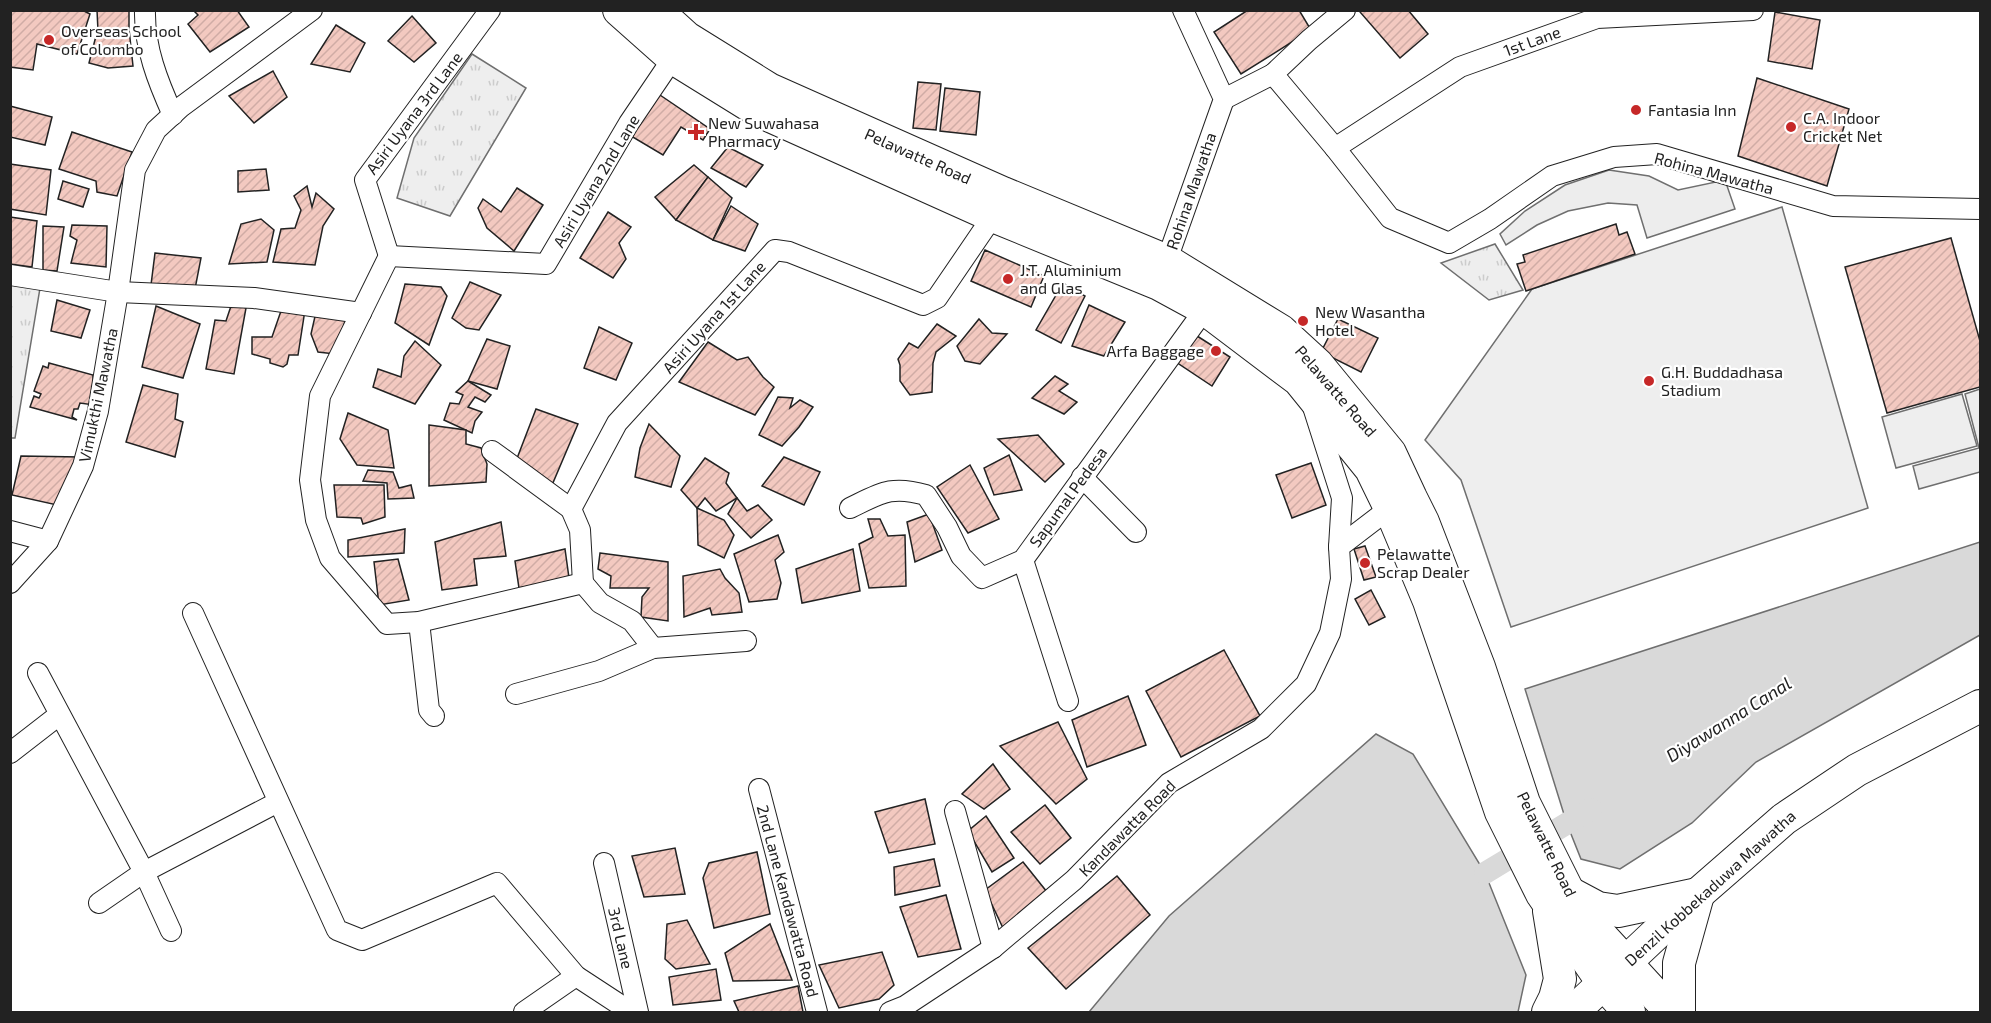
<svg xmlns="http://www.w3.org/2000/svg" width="1991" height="1023" font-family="'Exo 2',sans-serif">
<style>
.park{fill:url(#park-tufts);stroke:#6f6f6f;stroke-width:1.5}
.pitch{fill:#eee;stroke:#6f6f6f;stroke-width:1.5}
.parking{fill:#ededed;stroke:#6f6f6f;stroke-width:1.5}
.water{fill:#d9d9d9;stroke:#6f6f6f;stroke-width:1.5}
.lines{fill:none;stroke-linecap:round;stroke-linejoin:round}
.canal{stroke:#d9d9d9;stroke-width:22}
.building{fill:url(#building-hatch);stroke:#222;stroke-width:1.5}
.minor-casing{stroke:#222;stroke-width:22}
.primary-casing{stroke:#222;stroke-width:34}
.minor{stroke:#fff;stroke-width:20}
.primary{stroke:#fff;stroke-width:32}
.poi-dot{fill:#c62828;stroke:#fff;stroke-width:2}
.labels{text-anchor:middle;stroke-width:4.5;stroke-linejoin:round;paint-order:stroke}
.poi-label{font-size:16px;fill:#222;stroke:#fff;text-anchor:start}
.street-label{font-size:16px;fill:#222;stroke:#fff}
.water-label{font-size:18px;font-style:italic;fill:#222;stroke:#fff}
</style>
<defs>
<pattern id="park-tufts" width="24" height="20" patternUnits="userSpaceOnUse" patternTransform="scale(1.5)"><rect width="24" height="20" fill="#eee"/><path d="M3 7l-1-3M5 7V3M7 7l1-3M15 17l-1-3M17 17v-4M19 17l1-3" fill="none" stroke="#ccc"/></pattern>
<pattern id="building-hatch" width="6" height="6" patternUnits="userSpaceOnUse" patternTransform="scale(1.5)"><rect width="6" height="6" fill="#f3c9c0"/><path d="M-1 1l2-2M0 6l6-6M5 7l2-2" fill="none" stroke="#d0aca5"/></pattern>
</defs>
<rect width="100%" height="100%" fill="#fff"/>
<g class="park">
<polygon points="472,54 526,88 450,216 397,198 414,138"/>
<polygon points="1495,244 1523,290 1489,300 1441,263"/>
<polygon points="10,283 40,288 15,438 10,438"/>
</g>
<g class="pitch">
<polygon points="1782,207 1868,508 1511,627 1461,480 1425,440 1532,289"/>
<polygon points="1962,394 1977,446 1896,468 1882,417"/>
</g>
<g class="parking">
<polygon points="1609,170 1649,176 1678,190 1725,180 1735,209 1647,238 1637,205 1608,203 1568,211 1537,225 1506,245 1500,234 1525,211 1565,185"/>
<polygon points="1980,389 1980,472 1919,489 1913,466 1979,448 1965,394"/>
</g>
<g class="water">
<polygon points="1980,542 1980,635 1756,762 1692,823 1620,869 1581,859 1567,824 1525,689"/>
<polygon points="1376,734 1413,754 1485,873 1526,975 1518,1012 1089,1012 1169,916"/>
</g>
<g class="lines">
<polyline class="canal" points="1485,873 1591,809"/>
</g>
<g class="building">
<polygon points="10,10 82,10 90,14 77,54 37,44 33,70 10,67"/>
<polygon points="97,10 129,10 129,29 98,31"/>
<polygon points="193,10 237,10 249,27 210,52 188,24 198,15"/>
<polygon points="1248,10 1299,10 1311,30 1241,74 1214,32"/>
<polygon points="1361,10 1408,10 1428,34 1400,58 1360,12"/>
<polygon points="1775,12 1820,20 1812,69 1768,61"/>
<polygon points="412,16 436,43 414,62 388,41"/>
<polygon points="336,25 365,43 350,72 311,64"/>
<polygon points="129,29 133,66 108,68 89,63 96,36"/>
<polygon points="273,71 287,97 254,123 229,96"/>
<polygon points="1757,78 1849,109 1827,186 1738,156"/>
<polygon points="918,82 941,84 936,130 913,128"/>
<polygon points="945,88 980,92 976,135 940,131"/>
<polygon points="657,93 710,129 703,140 681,127 663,155 631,136"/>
<polygon points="10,106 52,117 45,145 10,137"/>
<polygon points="72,132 132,152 117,196 97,192 96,181 59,169"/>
<polygon points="728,147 763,165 746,187 711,168"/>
<polygon points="10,164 51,170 46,215 10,209"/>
<polygon points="694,165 708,177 676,220 655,197"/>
<polygon points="266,169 269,190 238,192 238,171"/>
<polygon points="708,177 732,198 713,240 676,220"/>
<polygon points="63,181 89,189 83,207 58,199"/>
<polygon points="307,186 312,207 316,193 334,209 323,226 315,265 273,262 281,229 295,228 301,210 294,196"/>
<polygon points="517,188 543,205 514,251 487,228 478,208 483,199 501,212"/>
<polygon points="731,206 758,224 745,251 713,240"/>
<polygon points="608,212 631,227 619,243 626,259 613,278 580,258"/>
<polygon points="10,217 37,221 32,267 10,264"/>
<polygon points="261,219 274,230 267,262 229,264 241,224"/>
<polygon points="1616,224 1619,235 1627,232 1635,254 1526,291 1517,264 1525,262 1523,255"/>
<polygon points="72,225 107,226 106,267 71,263 77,240 70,236"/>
<polygon points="43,226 64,227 57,271 43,270"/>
<polygon points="1951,238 1980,341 1980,387 1887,413 1845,267"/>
<polygon points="985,250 1044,276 1031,307 971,281"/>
<polygon points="155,253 201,258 195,289 151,285"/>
<polygon points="470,282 501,295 479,330 466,328 452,318"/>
<polygon points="1063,283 1085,296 1061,343 1036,330"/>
<polygon points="405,284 441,287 447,296 429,345 395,323"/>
<polygon points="57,300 90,310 81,338 51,331"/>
<polygon points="232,303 246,308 234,374 206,369 215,320 226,321"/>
<polygon points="1089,305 1125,322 1104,356 1072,346"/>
<polygon points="156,306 200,324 183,378 142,367"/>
<polygon points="282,308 305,310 298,355 289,355 287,364 283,367 270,363 270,359 252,354 252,337 272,337"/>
<polygon points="316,312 347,315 335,354 318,352 311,334"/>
<polygon points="979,319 992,333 1007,334 980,364 965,361 957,346"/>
<polygon points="1338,319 1378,338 1361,372 1321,352"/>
<polygon points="937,324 956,336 936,352 933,363 932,392 910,395 900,381 900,365 898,359 909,343 918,348"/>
<polygon points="599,327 632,343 616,380 584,368"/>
<polygon points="1194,334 1230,357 1212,386 1176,362"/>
<polygon points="487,339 510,346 497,389 468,381"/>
<polygon points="415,341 441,365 415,404 373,387 378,369 401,377 404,356"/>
<polygon points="708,342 737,360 748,357 763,377 774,387 755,415 679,382"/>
<polygon points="49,363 93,375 94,405 80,403 78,409 74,409 72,417 77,420 30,407 34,396 39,398 41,394 34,391 43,366 48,368"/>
<polygon points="1055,376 1068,384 1059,391 1077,402 1064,414 1032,398"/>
<polygon points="468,381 491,395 485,402 475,397 468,407 482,412 475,421 472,433 444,420 450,403 459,404 463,395 456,392"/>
<polygon points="143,385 178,394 175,419 183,422 175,457 126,442"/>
<polygon points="778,397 793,398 790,408 800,400 813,407 799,427 782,446 759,435"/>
<polygon points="536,409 578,424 552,485 516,461"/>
<polygon points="348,413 388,430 394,468 357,465 340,439"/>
<polygon points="649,424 680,456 671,487 635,477 640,448"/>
<polygon points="429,425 466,430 466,444 481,448 487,464 486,482 429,486"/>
<polygon points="1038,435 1064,464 1045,482 998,439"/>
<polygon points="1009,455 1022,490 994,495 984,468"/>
<polygon points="21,456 80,457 57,505 12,495"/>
<polygon points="784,457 820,472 804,505 762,486"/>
<polygon points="705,458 729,473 726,483 737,498 716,511 705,498 697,508 681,490"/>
<polygon points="1311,463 1326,505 1292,518 1276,475"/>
<polygon points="970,465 999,519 968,533 937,487"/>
<polygon points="368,470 393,472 399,488 411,485 414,498 388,499 387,483 363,481"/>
<polygon points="334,485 384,485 385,517 363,524 361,518 337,517"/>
<polygon points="737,498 747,511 758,505 772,520 751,538 728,514"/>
<polygon points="697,508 724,520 734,535 724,558 698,545"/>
<polygon points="929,514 942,550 915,562 907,522"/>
<polygon points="868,519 880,519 888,536 905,535 906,586 869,588 859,544 873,537"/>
<polygon points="501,522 506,556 474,559 477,585 442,590 435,542"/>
<polygon points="405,529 404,553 348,557 348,540"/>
<polygon points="778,535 784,552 775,560 781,583 777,599 749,602 734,554"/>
<polygon points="1365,546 1376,577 1364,580 1354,549"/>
<polygon points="565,549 569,578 519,588 515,561"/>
<polygon points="853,549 860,591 802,603 796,569"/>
<polygon points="600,553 668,562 668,621 641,617 642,597 649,588 610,588 611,576 598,569"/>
<polygon points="398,559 409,600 379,605 374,562"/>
<polygon points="720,569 725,578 739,593 742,612 712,615 710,608 684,617 683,576"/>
<polygon points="1371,590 1385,617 1369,625 1355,599"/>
<polygon points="1224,650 1260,716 1181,757 1146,691"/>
<polygon points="1128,696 1146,745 1087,767 1072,720"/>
<polygon points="1058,722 1087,779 1056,804 1000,746"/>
<polygon points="993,764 1010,789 984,809 962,794"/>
<polygon points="925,799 935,844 889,853 875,812"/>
<polygon points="1045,805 1071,838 1040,864 1011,832"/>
<polygon points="986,816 1014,858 992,872 968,831"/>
<polygon points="675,848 685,894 644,897 632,856"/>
<polygon points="757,852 770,914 714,928 703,878 709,863"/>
<polygon points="934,859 940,886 895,895 894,867"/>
<polygon points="1023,862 1047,892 1003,928 985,890"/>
<polygon points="1117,876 1150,915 1066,989 1028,948"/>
<polygon points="946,895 961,949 918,957 900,907"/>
<polygon points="687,920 710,964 676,969 665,959 667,924"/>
<polygon points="770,924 792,980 733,981 725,953"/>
<polygon points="882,952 894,985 879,999 839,1008 819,965"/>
<polygon points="716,969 721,1000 673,1005 669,977"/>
<polygon points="798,986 803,1012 739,1012 734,1001"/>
</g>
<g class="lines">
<g class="minor-casing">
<g id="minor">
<path d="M145,10c-1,37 13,72 28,105"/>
<polyline points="1273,74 1309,40 1345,10"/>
<polyline points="1224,99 1273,74 1335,148 1390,218 1449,243 1490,219 1552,176 1614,157 1657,154 1833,206 1980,209"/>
<polyline points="1335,148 1460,67 1597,18 1753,10"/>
<polyline points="389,256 320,396 310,480 316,520 330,558 387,624 419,622 583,583"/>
<polyline points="389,256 546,264 629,123 673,58"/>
<polyline points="389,256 365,180 490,10"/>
<polyline points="1163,271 1224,99 1183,10"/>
<polyline points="10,275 118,292 254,298 361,313"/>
<polyline points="1313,407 1342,498 1339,547"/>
<polyline points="492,451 571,509"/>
<polyline points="1082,477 1136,532"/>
<path d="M850,508c31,-15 41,-23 76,-13l21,32 14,29 21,22 41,-18 182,-251"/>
<polyline points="10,531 48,541"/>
<polyline points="1023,560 1068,701"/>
<polyline points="10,583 48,541 83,466 98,411 118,292 135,170 156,130 181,107 312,10"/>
<polyline points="583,583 580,530 571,509 617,423 775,250 789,252 923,305 937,298 993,216 997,208"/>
<polyline points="583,583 600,603 632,621 653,648"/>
<polyline points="193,613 337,930 362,940 497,883 576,976 631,1012"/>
<polyline points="419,622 429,710 434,716"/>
<polyline points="38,673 144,872 99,903"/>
<polyline points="516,694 599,671 653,648 746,641"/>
<polyline points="10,753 59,715"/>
<polyline points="759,789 817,1012"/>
<polyline points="955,811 993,948"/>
<polyline points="604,863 638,1012"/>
<polyline points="171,931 144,872 278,802"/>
<polyline points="524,1012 576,976"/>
<polyline points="890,1012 905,1006 993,948 1074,880 1169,783 1261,729 1306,684 1330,633 1341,579 1339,547 1390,508 1398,504"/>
</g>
</g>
<g class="primary-casing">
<g id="primary">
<polyline points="619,10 673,58 757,110 993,216 1159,284 1205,309 1299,380 1371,469 1390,508 1429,601 1501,812 1542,894 1603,983 1629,1012"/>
<polyline points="656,10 687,38 769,89 1003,193 1167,261 1281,331 1317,364 1390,453 1411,498 1423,522 1479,667 1524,803 1568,891 1593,927 1671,1012"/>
<polyline points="1568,892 1598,908 1618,911 1698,894"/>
<polyline points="1548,1012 1555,998 1560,979 1549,911"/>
<polyline points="1573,1012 1698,894 1784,819 1857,770 1980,706"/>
<polyline points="1679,1012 1679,963 1698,895"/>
</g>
</g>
<use href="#minor" class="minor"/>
<use href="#primary" class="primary"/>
</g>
<g class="poi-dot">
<circle cx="49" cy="40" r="6"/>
<circle cx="1636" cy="110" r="6"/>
<circle cx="1791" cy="127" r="6"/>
<path d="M693 123h6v6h6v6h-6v6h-6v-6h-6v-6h6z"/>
<circle cx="1008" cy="279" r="6"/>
<circle cx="1303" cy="321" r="6"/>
<circle cx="1216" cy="351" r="6"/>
<circle cx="1649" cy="381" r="6"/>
<circle cx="1365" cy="563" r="6"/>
</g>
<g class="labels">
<g class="poi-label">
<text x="61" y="37">Overseas School<tspan x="61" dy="18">of Colombo</tspan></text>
<text x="1648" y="116">Fantasia Inn</text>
<text x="1803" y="124">C.A. Indoor<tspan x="1803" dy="18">Cricket Net</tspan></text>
<text x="708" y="129">New Suwahasa<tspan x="708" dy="18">Pharmacy</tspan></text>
<text x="1020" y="276">J.T. Aluminium<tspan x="1020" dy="18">and Glas</tspan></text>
<text x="1315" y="318">New Wasantha<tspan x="1315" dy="18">Hotel</tspan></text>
<text x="1204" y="357" text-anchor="end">Arfa Baggage</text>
<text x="1661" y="378">G.H. Buddadhasa<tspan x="1661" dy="18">Stadium</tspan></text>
<text x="1377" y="560">Pelawatte<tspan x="1377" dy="18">Scrap Dealer</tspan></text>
</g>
<g class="street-label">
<text transform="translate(1532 41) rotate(-20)" y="6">1st Lane</text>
<text transform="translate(414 113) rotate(-53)" y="6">Asiri Uyana 3rd Lane</text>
<text transform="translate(918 156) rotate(24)" y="6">Pelawatte Road</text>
<text transform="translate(1714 173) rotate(15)" y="6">Rohina Mawatha</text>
<text transform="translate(596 181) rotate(-59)" y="6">Asiri Uyana 2nd Lane</text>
<text transform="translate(1191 191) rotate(-71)" y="6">Rohina Mawatha</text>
<text transform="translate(714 317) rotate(-48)" y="6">Asiri Uyana 1st Lane</text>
<text transform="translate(1336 391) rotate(49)" y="6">Pelawatte Road</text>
<text transform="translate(98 395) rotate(-78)" y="6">Vimukthi Mawatha</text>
<text transform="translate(1068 497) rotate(-54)" y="6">Sapumal Pedesa</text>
<text transform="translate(1127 828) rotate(-45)" y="6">Kandawatta Road</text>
<text transform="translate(1547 844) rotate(64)" y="6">Pelawatte Road</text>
<text transform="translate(1710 888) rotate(-42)" y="6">Denzil Kobbekaduwa Mawatha</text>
<text transform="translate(788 901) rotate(75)" y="6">2nd Lane Kandawatta Road</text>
<text transform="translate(621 938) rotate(77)" y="6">3rd Lane</text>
</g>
<g class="water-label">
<text transform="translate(1729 720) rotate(-32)" y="6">Diyawanna Canal</text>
</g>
</g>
<rect width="1991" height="1023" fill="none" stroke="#222222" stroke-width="24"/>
</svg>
